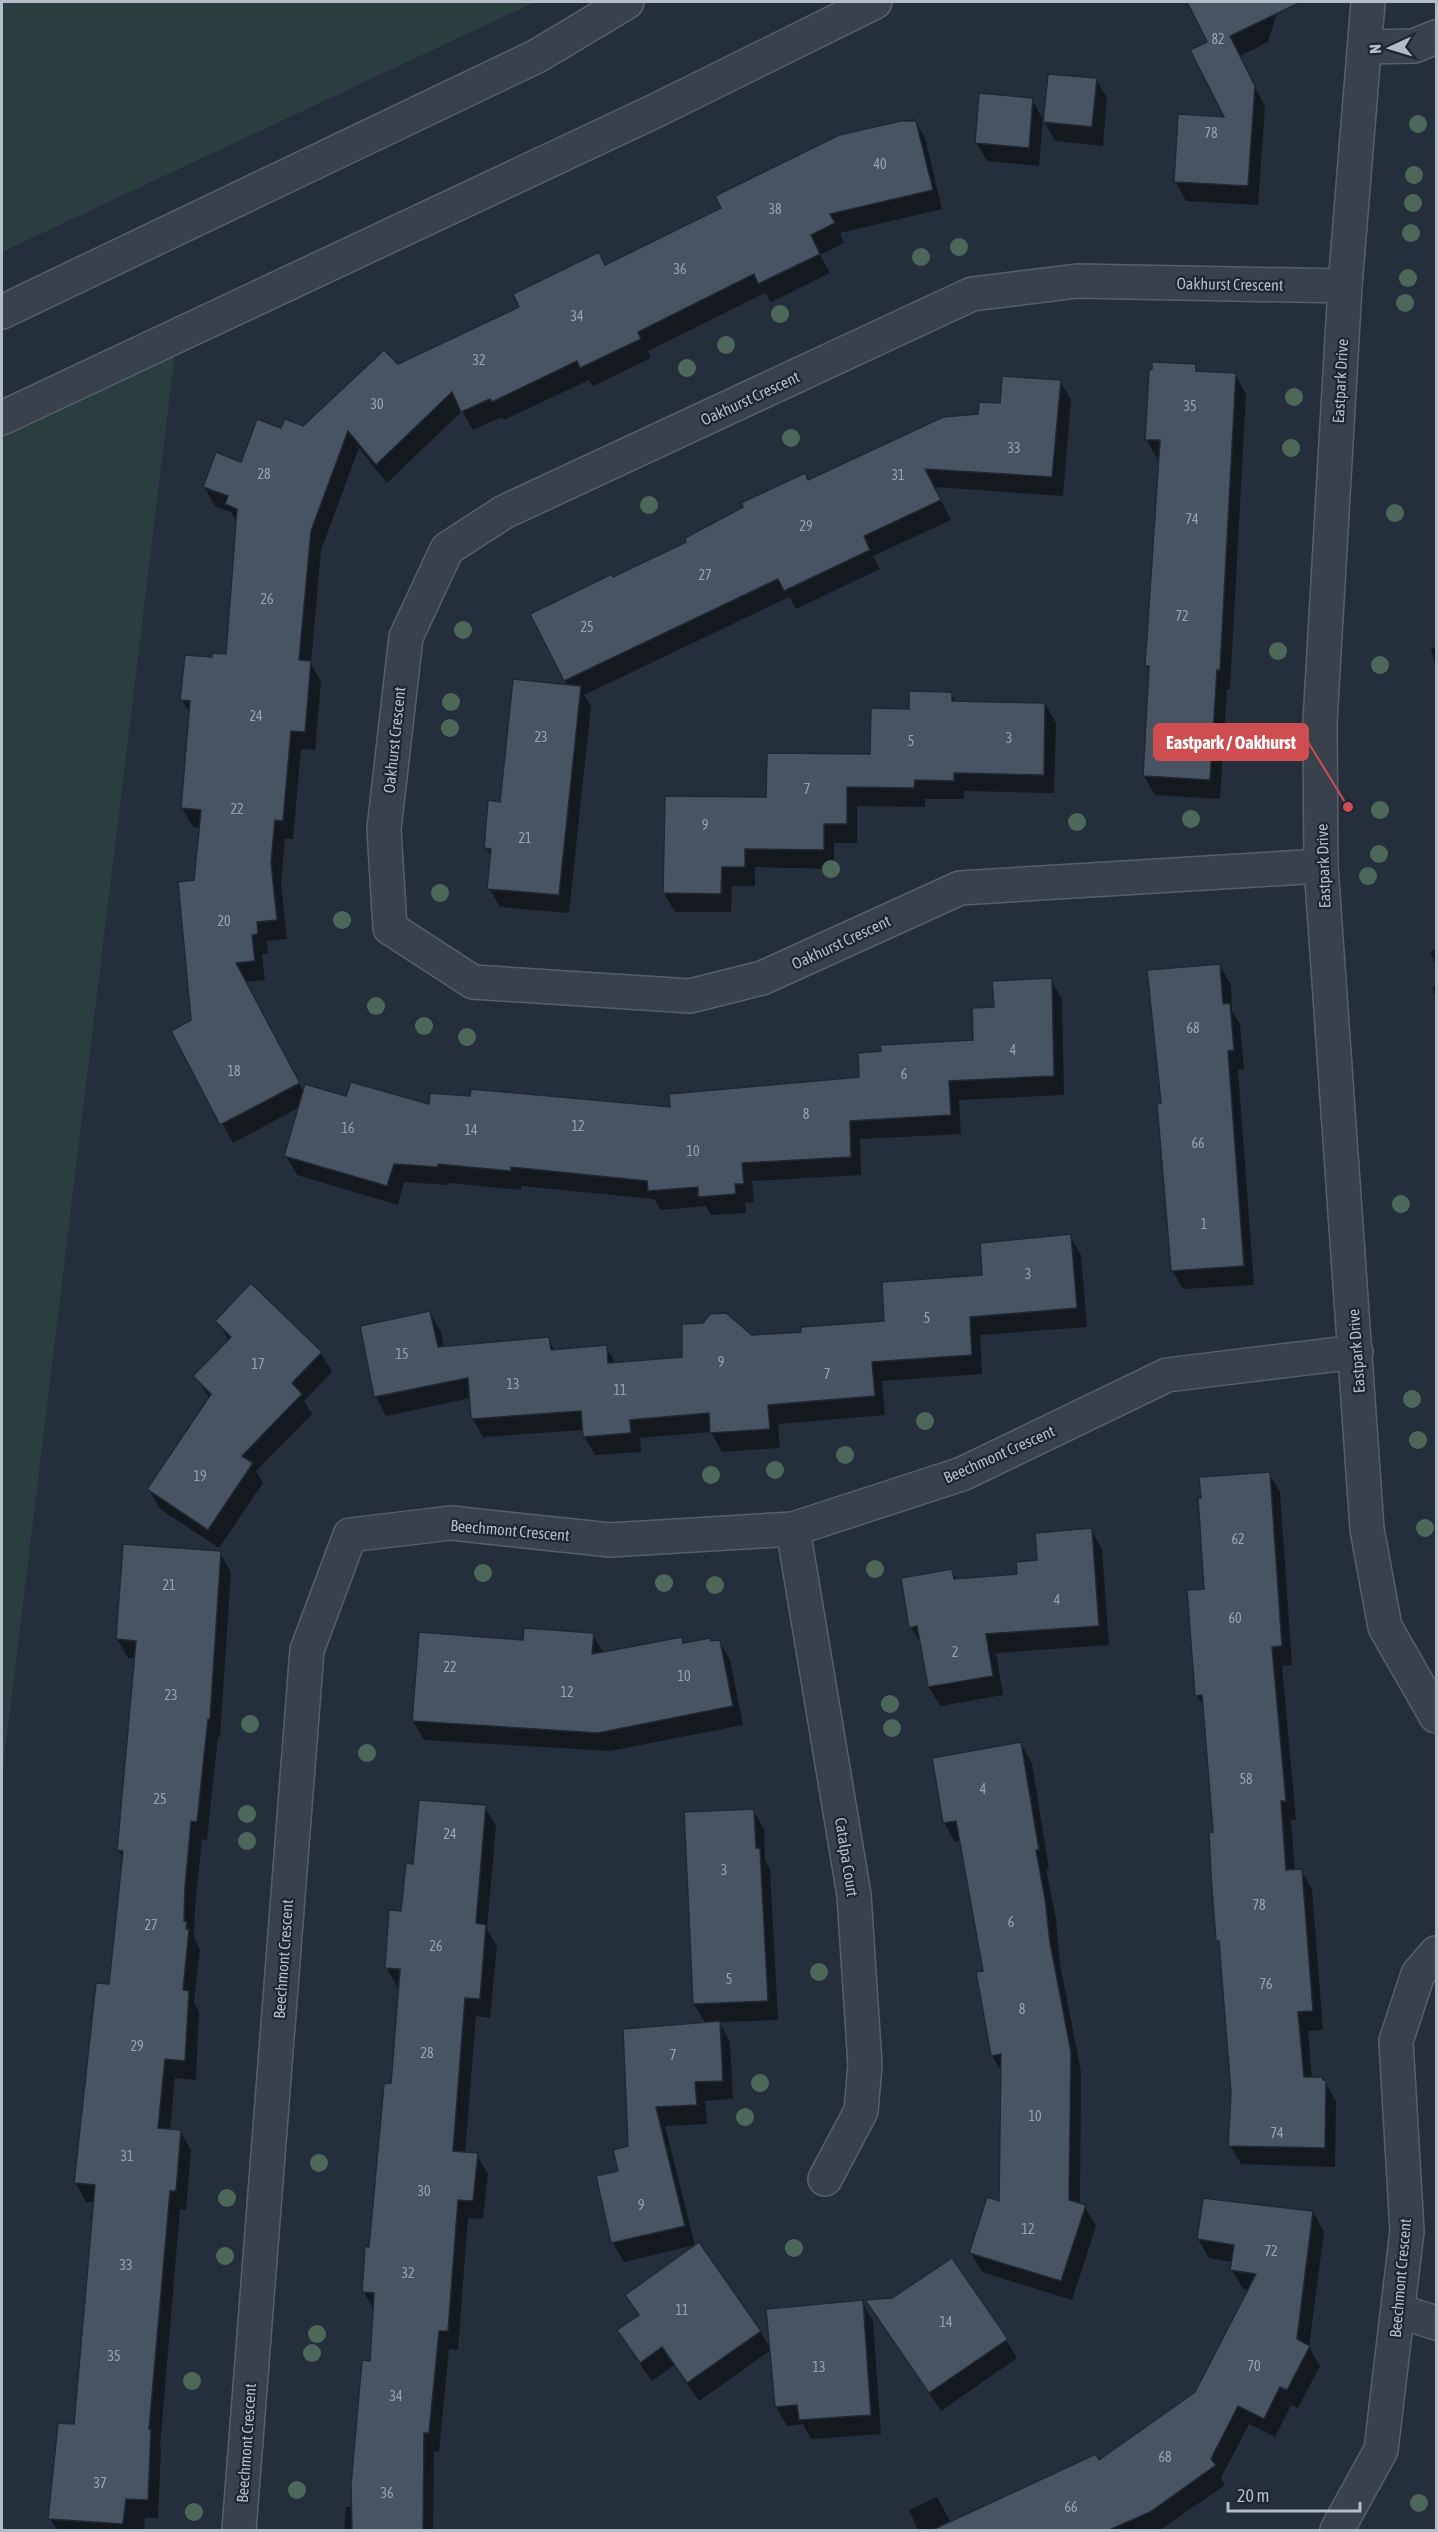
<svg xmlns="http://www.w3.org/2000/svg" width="1438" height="2532" font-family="'Asap Condensed',sans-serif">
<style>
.green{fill:#2a3e3f}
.shadow{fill:#0007}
.building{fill:#485462;stroke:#202833;stroke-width:1.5}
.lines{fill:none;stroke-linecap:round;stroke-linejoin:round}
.minor-casing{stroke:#575f6a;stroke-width:36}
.minor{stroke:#38414c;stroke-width:33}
.tree{fill:#4d685b}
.labels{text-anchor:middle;stroke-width:4.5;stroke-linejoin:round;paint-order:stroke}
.number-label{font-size:14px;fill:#99a2ae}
.street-label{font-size:16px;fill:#b4bcc7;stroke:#1e2631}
.leader{fill:none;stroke:#ce4d50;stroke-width:2}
.callout-dot{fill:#ce4d50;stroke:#1e2631;stroke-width:2}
.callout{fill:#ce4d50;stroke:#ce4d50;stroke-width:2}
.callout-label{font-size:18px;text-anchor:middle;font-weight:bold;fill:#fff}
</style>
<rect width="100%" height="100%" fill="#252f3b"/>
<g class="green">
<polygon points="2,2 535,2 2,252"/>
<polygon points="175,352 2,1776 2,435"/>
</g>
<g class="shadow">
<polygon points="1188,2 1274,2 1278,10 1268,42 1240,56 1265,107 1258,205 1186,201 1175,181 1227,119 1209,43"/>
<polygon points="1096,79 1107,98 1103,146 1055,141 1043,120 1039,166 987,161 976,142 1032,100 1044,121"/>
<polygon points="914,119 925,138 942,209 840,233 844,243 820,255 830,273 771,302 765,293 648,351 651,358 593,386 589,380 504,420 502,417 473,430 462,411 387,483 359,448 321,550 311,664 321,682 315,750 301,749 293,839 285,839 281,882 287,939 267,941 268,953 262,954 265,980 245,982 304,1093 431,1106 672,1109 860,1078 974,1041 995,1009 1051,980 1062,999 1064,1095 959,1100 961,1134 860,1139 861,1175 752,1181 754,1202 745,1203 746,1213 711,1215 706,1206 661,1210 654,1199 521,1186 521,1190 448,1183 448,1185 404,1182 398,1205 297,1175 286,1156 300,1107 233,1143 173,1032 192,1021 195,882 201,828 193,827 182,808 191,715 182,700 213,659 227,656 237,523 231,512 215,506 204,487 241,463 282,430 303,428 397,366 723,208 839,137"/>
<polygon points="1195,366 1199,373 1235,375 1246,394 1230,689 1227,689 1220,799 1155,795 1144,776 1150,673 1146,666 1160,458 1157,458 1146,439"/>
<polygon points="1060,381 1071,400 1063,496 934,487 951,520 873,556 880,569 796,609 789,597 584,695 591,706 569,913 500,907 489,888 492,858 486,848 502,803 568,686 565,680 613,578 808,482 980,416"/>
<polygon points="1436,647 1436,669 1431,648"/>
<polygon points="952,694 957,703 1045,704 1056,723 1054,793 964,791 964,799 925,799 925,807 857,806 857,843 834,843 834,869 755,867 755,886 732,886 731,912 675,912 664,893 768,798 871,756 910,710"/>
<polygon points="1436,949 1436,965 1430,952"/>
<polygon points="1220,966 1231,985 1232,1011 1240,1024 1244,1069 1238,1070 1254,1285 1183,1289 1172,1270 1162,1105"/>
<polygon points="1436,985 1436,998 1432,987"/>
<polygon points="1070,1236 1081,1255 1087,1327 980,1335 982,1374 882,1381 885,1415 778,1424 780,1448 722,1452 711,1432 640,1438 641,1452 595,1455 584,1436 584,1430 483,1437 472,1418 471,1398 386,1416 376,1397 361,1327 430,1313 441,1332 444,1348 548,1339 555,1351 606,1347 616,1364 683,1358 751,1337 802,1333 886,1322"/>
<polygon points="217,1321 321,1353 332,1372 304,1401 312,1414 256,1471 263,1483 219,1548 160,1509 149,1489 210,1399 195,1376 229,1341"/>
<polygon points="1269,1473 1280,1492 1292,1665 1282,1666 1296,1820 1291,1820 1295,1871 1301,1870 1312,1889 1323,2030 1308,2031 1312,2078 1325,2082 1336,2101 1335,2167 1241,2164 1230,2145 1232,2094 1221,1946 1218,1941 1215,1834 1205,1709 1197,1695 1206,1591"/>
<polygon points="1091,1530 1102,1549 1109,1645 996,1653 1003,1695 940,1706 929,1687 922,1646 911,1627 951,1570 957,1580 1019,1576"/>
<polygon points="220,1553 231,1572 220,1738 218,1737 207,1840 202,1839 195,1908 194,1937 200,1950 194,2003 199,2011 196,2080 175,2078 170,2131 180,2131 191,2150 186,2210 180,2209 160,2447 161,2450 158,2518 145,2518 144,2530 57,2530 50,2518 75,2425 95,2202 86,2202 75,2182 110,1986 124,1859 118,1850 136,1658 128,1658 117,1639"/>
<polygon points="593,1635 604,1654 682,1638 685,1645 719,1641 730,1660 743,1725 610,1751 424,1740 413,1721 524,1641"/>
<polygon points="1021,1744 1032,1763 1049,1869 1046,1869 1056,1919 1060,1964 1081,2072 1080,2205 1085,2207 1096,2226 1072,2300 982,2272 971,2253 1000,2203 1003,2074 992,2056 978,1973 985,1972 961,1840 955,1842 944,1822"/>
<polygon points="485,1807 496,1826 487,1929 497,1946 490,2018 476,2016 465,2154 477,2155 488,2174 483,2219 468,2218 458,2350 449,2349 439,2452 434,2451 433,2530 344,2530 346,2507 353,2507 371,2362 375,2311 364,2292 393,2085 400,1987 397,1986 386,1967 415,1865"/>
<polygon points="753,1810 764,1829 765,1860 770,1869 778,2020 719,2022 730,2042 733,2099 705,2101 707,2124 665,2126 695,2245 624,2262 613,2243 597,2177 620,2172 630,2148 706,2024 694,2004 685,1814"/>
<polygon points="1313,2212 1324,2232 1309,2347 1320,2366 1298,2408 1291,2405 1275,2437 1249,2424 1221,2478 1225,2485 1160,2530 916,2530 918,2530 909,2510 937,2497 951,2523 1099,2462 1196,2393 1249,2290 1243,2289 1232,2270 1233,2262 1209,2258 1198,2239"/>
<polygon points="627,2296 760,2331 771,2350 699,2401 674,2365 652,2381 630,2350 619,2331 639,2317"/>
<polygon points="868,2301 1006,2340 1017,2358 941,2411"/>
<polygon points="862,2302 873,2321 881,2434 811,2439 803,2424 787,2426 776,2407"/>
</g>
<g class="building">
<polygon points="1187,2 1301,2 1230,36 1255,86 1248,186 1174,182 1178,114 1224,117 1190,50 1207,42"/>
<polygon points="1048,74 1097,78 1092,127 1043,122"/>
<polygon points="979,93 1033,98 1029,148 975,143"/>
<polygon points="901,121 916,121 933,190 830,214 835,223 811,235 820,254 758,284 754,274 638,332 641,339 580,368 577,361 492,402 490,399 461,412 452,392 376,465 348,431 311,531 299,660 311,661 305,732 291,731 283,821 275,820 271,862 277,920 257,922 258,934 252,935 255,961 236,963 300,1083 220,1125 171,1031 191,1020 178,882 194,880 201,810 181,808 190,701 180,700 185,655 212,657 212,653 226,654 237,509 225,504 228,496 203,487 216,452 241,462 257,419 281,428 285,419 303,426 384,350 398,364 519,307 513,294 599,252 605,265 721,208 715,196 839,135"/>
<polygon points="1152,362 1196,364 1196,371 1236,373 1220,670 1217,670 1210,780 1143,776 1149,666 1145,666 1160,440 1145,440 1149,370 1152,369"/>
<polygon points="1002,376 1061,380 1052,477 925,469 941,500 864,536 870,550 784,591 778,579 564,681 530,614 612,574 613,577 686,542 685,538 743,507 741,503 805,473 808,480 943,417 978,414 979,402 1000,403"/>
<polygon points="513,679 581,686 559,895 487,889 491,849 484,848 488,800 500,802"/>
<polygon points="909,691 952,692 952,701 1045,703 1044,775 954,773 954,781 915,780 914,788 847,787 847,824 824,824 824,850 745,849 745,867 722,867 721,894 663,893 665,796 766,797 767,753 870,754 871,708 909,709"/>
<polygon points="1220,964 1223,1004 1230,1003 1234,1050 1228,1051 1244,1266 1171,1271 1157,1104 1161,1103 1147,970"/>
<polygon points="1052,978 1054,1076 949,1081 951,1115 850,1121 851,1157 742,1163 744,1184 735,1184 736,1194 698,1197 698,1187 648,1191 647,1181 511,1167 511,1171 438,1164 438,1167 394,1164 387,1186 284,1156 305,1084 346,1096 351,1082 429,1104 430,1093 470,1096 471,1089 670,1107 669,1094 859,1077 858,1053 881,1051 880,1045 973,1040 972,1008 994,1007 992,981"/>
<polygon points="1071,1234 1077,1308 970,1317 972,1355 872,1362 875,1396 768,1405 770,1429 710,1433 709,1413 630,1420 631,1433 583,1437 581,1411 471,1419 468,1378 374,1397 360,1326 430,1311 438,1347 549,1337 551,1350 607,1345 608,1363 682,1357 682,1324 703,1323 710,1314 726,1313 752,1335 801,1332 801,1327 884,1321 882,1282 982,1275 980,1243"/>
<polygon points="251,1283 322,1352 292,1383 302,1394 242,1456 253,1463 208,1530 147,1489 211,1394 193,1376 231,1337 215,1321"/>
<polygon points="1270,1472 1282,1646 1272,1647 1286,1801 1281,1801 1286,1870 1302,1869 1313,2011 1298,2012 1304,2077 1322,2077 1323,2080 1326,2080 1325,2148 1228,2146 1231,2094 1219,1941 1216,1941 1211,1876 1209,1833 1213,1832 1202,1695 1195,1696 1187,1590 1204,1589 1198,1498 1201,1498 1199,1477"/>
<polygon points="1092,1528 1099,1626 986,1634 993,1676 928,1687 917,1626 909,1628 901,1578 952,1569 954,1579 1017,1574 1016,1562 1037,1560 1035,1533"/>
<polygon points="123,1544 221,1551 210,1719 208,1719 197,1822 191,1821 185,1888 184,1921 187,1922 186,1929 189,1929 183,1990 189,1991 185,2061 165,2059 158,2128 181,2130 176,2191 170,2191 149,2429 151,2430 148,2500 126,2499 123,2524 48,2519 58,2423 74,2424 95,2185 74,2183 96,1983 109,1984 123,1851 117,1850 136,1641 116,1639"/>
<polygon points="524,1628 594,1633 592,1654 682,1637 683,1643 710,1638 711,1641 720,1640 733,1706 598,1733 412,1721 419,1632 523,1640"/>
<polygon points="1021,1742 1039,1850 1036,1850 1045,1899 1050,1943 1071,2052 1069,2200 1086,2205 1061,2281 969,2253 987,2197 999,2201 1001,2054 991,2056 976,1972 983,1971 956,1821 943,1823 932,1758"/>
<polygon points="419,1800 486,1805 476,1923 486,1925 480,1999 465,1998 453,2151 478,2153 473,2201 458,2200 448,2331 439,2331 429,2433 424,2433 423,2530 352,2530 351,2485 362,2360 370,2361 374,2293 362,2292 365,2246 369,2247 384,2084 391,2083 400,1969 385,1968 389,1910 401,1911 406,1863 413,1864"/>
<polygon points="754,1809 756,1848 760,1848 768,2001 693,2004 684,1812"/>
<polygon points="720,2021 723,2081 695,2082 697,2105 656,2107 685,2226 611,2243 596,2176 618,2171 613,2150 628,2146 623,2029"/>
<polygon points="1203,2198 1313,2211 1297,2339 1310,2346 1287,2390 1280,2387 1264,2419 1238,2406 1211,2459 1216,2465 1150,2512 1109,2530 932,2530 1096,2454 1099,2460 1195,2392 1256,2274 1230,2270 1234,2245 1197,2239"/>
<polygon points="699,2242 761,2331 687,2383 662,2347 640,2363 617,2330 639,2315 625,2295"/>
<polygon points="952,2258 1008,2339 929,2393 865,2300 892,2298"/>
<polygon points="863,2300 871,2415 799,2420 797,2405 775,2407 766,2309"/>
</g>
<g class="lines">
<g class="minor-casing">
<g id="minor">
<polyline points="1368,2 1345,286 1320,722 1321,866 1367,1529 1385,1627 1436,1716"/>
<polyline points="1366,47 1414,46 1436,37"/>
<polyline points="2,312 537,56 627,2"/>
<polyline points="2,418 657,110 875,2"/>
<polyline points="1321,866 960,888 762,978 690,996 473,982 390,928 384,829 406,637 447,549 504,512 972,294 1077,281 1345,286"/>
<polyline points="793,1529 854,1895 865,2065 861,2111 825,2179"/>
<polyline points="1399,2311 1436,2323"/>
<polyline points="239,2530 307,1650 350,1535 451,1523 610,1540 793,1529 962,1474 1167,1375 1356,1352"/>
<polyline points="1337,2530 1381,2450 1407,2231 1396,2041 1418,1974 1436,1953"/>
</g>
</g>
<use href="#minor" class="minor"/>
</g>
<g class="tree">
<circle cx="1418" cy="124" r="9"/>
<circle cx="1414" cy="175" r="9"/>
<circle cx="1413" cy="203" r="9"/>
<circle cx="1411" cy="233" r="9"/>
<circle cx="959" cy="247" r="9"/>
<circle cx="921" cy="257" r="9"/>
<circle cx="1408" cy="278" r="9"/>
<circle cx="1405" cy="303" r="9"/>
<circle cx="780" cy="314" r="9"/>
<circle cx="726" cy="345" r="9"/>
<circle cx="687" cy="368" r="9"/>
<circle cx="1294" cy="397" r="9"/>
<circle cx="791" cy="438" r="9"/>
<circle cx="1291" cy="448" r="9"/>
<circle cx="649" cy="505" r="9"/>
<circle cx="1395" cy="513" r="9"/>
<circle cx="463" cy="630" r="9"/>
<circle cx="1278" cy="651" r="9"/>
<circle cx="1380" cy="665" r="9"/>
<circle cx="451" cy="702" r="9"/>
<circle cx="450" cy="728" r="9"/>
<circle cx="1380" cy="810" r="9"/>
<circle cx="1191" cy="819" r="9"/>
<circle cx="1077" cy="822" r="9"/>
<circle cx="1379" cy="854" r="9"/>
<circle cx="831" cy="869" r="9"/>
<circle cx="1368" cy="876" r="9"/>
<circle cx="440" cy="893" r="9"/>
<circle cx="342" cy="920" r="9"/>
<circle cx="376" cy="1006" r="9"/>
<circle cx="424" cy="1026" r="9"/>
<circle cx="467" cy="1037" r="9"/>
<circle cx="1401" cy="1204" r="9"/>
<circle cx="1412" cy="1399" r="9"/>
<circle cx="925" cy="1421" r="9"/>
<circle cx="1418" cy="1440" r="9"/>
<circle cx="845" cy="1455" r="9"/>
<circle cx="775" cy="1470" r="9"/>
<circle cx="711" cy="1475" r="9"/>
<circle cx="1425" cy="1528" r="9"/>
<circle cx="875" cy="1569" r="9"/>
<circle cx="483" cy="1573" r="9"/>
<circle cx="664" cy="1583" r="9"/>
<circle cx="715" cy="1585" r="9"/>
<circle cx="890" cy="1704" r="9"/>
<circle cx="250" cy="1724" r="9"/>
<circle cx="892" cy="1728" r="9"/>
<circle cx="367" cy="1753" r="9"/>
<circle cx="247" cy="1814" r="9"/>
<circle cx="247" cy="1841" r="9"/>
<circle cx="819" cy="1972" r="9"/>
<circle cx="760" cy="2083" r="9"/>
<circle cx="745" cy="2117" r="9"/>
<circle cx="319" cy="2163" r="9"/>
<circle cx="227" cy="2198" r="9"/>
<circle cx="794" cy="2248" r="9"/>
<circle cx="225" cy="2256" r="9"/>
<circle cx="317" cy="2334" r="9"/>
<circle cx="312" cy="2353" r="9"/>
<circle cx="192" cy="2381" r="9"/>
<circle cx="297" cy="2490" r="9"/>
<circle cx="1419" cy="2503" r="9"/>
<circle cx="194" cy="2512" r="9"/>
</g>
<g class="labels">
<g class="number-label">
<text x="1218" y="44">82</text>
<text x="1211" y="138">78</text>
<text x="880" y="169">40</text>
<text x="775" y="214">38</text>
<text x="680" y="274">36</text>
<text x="577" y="321">34</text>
<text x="479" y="365">32</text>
<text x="377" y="409">30</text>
<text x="1190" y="411">35</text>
<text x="1014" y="453">33</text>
<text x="264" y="479">28</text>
<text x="898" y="480">31</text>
<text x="1192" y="524">74</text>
<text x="806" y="531">29</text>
<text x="705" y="580">27</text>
<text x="267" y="604">26</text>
<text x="1182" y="621">72</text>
<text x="587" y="632">25</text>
<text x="256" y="721">24</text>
<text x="541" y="742">23</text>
<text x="1009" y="743">3</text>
<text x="911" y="746">5</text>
<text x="807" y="794">7</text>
<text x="237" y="814">22</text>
<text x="705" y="830">9</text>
<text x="525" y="843">21</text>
<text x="224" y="926">20</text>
<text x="1193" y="1033">68</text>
<text x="1013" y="1055">4</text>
<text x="234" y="1076">18</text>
<text x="904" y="1079">6</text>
<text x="806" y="1119">8</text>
<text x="578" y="1131">12</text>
<text x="348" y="1133">16</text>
<text x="471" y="1135">14</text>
<text x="1198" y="1148">66</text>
<text x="693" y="1156">10</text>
<text x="1204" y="1229">1</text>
<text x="1028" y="1279">3</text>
<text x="927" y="1323">5</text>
<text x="402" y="1359">15</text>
<text x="721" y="1367">9</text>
<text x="258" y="1369">17</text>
<text x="827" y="1379">7</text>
<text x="513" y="1389">13</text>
<text x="620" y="1395">11</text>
<text x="200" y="1481">19</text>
<text x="1238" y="1544">62</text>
<text x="169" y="1590">21</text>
<text x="1057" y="1605">4</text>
<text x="1235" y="1623">60</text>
<text x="955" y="1657">2</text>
<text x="450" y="1672">22</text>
<text x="684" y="1681">10</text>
<text x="567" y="1697">12</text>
<text x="171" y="1700">23</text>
<text x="1246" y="1784">58</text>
<text x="983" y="1794">4</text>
<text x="160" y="1804">25</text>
<text x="450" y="1839">24</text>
<text x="724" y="1875">3</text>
<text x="1259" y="1910">78</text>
<text x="1011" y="1927">6</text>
<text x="151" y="1930">27</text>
<text x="436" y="1951">26</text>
<text x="729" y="1984">5</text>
<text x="1266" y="1989">76</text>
<text x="1022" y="2014">8</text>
<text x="137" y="2051">29</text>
<text x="427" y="2058">28</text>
<text x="673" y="2060">7</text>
<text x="1035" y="2121">10</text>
<text x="1277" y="2138">74</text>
<text x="127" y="2161">31</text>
<text x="424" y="2196">30</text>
<text x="641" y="2210">9</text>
<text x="1028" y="2234">12</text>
<text x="1271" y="2256">72</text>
<text x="126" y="2270">33</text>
<text x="408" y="2278">32</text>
<text x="682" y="2315">11</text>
<text x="946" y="2327">14</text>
<text x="114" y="2361">35</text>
<text x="1254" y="2371">70</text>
<text x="819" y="2372">13</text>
<text x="396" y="2401">34</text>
<text x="1165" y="2462">68</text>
<text x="100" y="2488">37</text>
<text x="387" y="2498">36</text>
<text x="1071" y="2512">66</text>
</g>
<g class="street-label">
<text transform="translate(1230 284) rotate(1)" y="6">Oakhurst Crescent</text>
<text transform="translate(1340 381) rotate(-87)" y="6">Eastpark Drive</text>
<text transform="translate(750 398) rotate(-25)" y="6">Oakhurst Crescent</text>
<text transform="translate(394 740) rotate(-84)" y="6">Oakhurst Crescent</text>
<text transform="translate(1323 866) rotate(-92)" y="6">Eastpark Drive</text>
<text transform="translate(841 942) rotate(-25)" y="6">Oakhurst Crescent</text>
<text transform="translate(1356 1351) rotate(-94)" y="6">Eastpark Drive</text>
<text transform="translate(999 1454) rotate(-24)" y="6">Beechmont Crescent</text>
<text transform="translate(510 1530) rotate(5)" y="6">Beechmont Crescent</text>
<text transform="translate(847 1857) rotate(81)" y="6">Catalpa Court</text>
<text transform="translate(283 1959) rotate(-86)" y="6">Beechmont Crescent</text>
<text transform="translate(1400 2278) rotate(-85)" y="6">Beechmont Crescent</text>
<text transform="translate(246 2443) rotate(-86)" y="6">Beechmont Crescent</text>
</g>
</g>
<path class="leader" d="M1348 807L1308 742"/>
<circle class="callout-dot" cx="1348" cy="807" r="6"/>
<rect class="callout" x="1154" y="724" width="154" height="36" rx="6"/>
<g class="callout-label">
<text x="1231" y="749">Eastpark / Oakhurst</text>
</g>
<rect width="1438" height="2532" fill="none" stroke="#b4bcc7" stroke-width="6"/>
<g transform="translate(1390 48) rotate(266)" stroke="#1e2631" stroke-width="4.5" paint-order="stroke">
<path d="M0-4.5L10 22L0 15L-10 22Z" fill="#b4bcc7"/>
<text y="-9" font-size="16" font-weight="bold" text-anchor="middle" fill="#b4bcc7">N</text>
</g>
<path d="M1228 2502v9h132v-9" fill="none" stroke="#b4bcc7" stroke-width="3"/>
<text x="1237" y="2502" font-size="18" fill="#b4bcc7" stroke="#1e2631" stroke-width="4.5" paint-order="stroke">20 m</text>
</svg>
